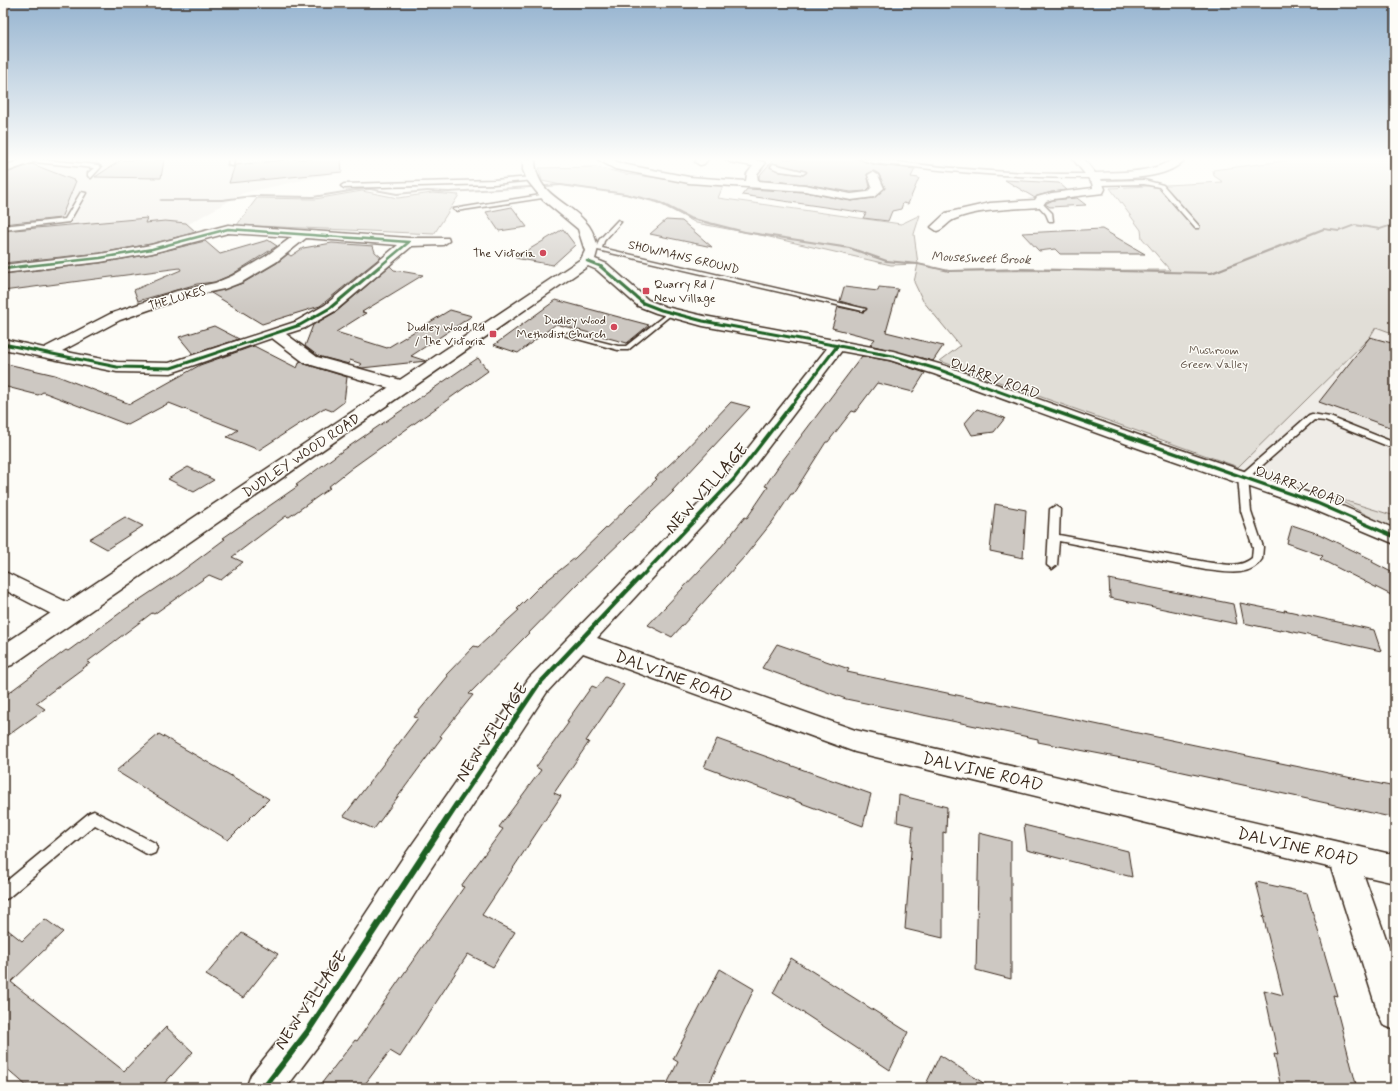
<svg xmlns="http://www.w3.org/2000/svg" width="1398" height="1091" font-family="Mynerve,sans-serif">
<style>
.built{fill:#efece7}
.green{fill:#e1ded7;stroke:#8e847a}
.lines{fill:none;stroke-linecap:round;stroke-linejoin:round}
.stream{fill:#887d74;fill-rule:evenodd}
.building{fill:#cdc8c2;stroke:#3b2a1e;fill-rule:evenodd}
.lane-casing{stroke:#3b2a1e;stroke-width:3}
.street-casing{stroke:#3b2a1e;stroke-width:3}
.secondary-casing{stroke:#3b2a1e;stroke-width:3}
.lane{fill:#fdfcf7;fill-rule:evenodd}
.street{fill:#fdfcf7;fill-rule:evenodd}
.secondary{fill:#fdfcf7;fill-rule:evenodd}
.cycleway-far4-casing{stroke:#fdfcf7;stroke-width:4}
.cycleway-far3-casing{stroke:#fdfcf7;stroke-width:5}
.cycleway-far2-casing{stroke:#fdfcf7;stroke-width:6}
.cycleway-far1-casing{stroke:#fdfcf7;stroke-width:7}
.cycleway-casing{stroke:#fdfcf7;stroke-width:8}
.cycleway-far4{stroke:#1b5e20;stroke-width:2.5}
.cycleway-far3{stroke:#1b5e20;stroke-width:3}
.cycleway-far2{stroke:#1b5e20;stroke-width:3.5}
.cycleway-far1{stroke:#1b5e20;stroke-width:4.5}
.cycleway{stroke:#1b5e20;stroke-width:6}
.poi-dot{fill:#d1495b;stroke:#fdfcf7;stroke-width:1.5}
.labels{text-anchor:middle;stroke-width:3;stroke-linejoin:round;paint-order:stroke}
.far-poi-label{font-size:12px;fill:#3b2a1e;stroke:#fdfcf7;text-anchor:end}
.far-street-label{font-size:12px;fill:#3b2a1e;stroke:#fdfcf7}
.far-park-label{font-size:12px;fill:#64574c;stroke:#fdfcf7}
.far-water-label{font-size:13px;font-style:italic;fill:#615349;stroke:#fdfcf7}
.street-label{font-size:14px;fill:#3b2a1e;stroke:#fdfcf7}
.near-street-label{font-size:17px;fill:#3b2a1e;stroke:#fdfcf7}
</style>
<rect width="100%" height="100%" fill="#fdfcf7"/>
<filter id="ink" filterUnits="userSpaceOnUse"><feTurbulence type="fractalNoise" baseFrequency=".025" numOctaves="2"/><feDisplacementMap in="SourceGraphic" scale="8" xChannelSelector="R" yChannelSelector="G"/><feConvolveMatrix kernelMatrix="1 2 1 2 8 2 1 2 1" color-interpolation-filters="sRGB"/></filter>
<g filter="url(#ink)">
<g class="built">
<polygon points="3,159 327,159 326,175 243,193 171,234 3,256"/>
<polygon points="1376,327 1395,334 1395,516 1238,467 1370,337"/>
</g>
<g class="green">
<polygon points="1299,159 1395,159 1395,334 1376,327 1370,337 1238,467 940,361 960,346 923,301 914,282 918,264 891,265 765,236 696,223 658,202 625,194 561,185 542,181 539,168 596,167 626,174 723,186 718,198 901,224 920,215 914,234 918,264 949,271 1170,270 1142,238 1141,230 1110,188 1223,182 1214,176 1213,170"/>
<polygon points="362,191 398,198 432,193 459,195 434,234 237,225 257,198 315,199"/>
<polygon points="1333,497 1395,516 1395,530"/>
</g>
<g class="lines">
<polygon class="stream" points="561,184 625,193 659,201 690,217 745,231 850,247 887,260 918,263 949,270 1022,268 1211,272 1323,228 1339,230 1355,224 1380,228 1395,223 1395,225 1380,230 1355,226 1339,232 1324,230 1212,274 1022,270 949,272 918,265 886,262 849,249 745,233 688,219 657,203 625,195 561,186 449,193 427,192 397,195 370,190 356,191 313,198 253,197 222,201 161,201 159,200 161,199 222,199 253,195 313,196 356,189 370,188 397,193 427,190 449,191"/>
</g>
<g class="building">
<polygon points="295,159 341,159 342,172 229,183 235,165"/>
<path d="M774,159h85l16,6 40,4 -4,8 8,1 -11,26 -5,-1 -2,6 -9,2 -4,10 -25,-3 3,-5 -124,-18 5,-6 58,3 46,9 23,-3 11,-10 -6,-14 -5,-3 -7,3 3,13 -4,4 -15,1 -46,-8 -46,-4v-4zM772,163l34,8 1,1 -4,3 -23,-3 -10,-5z"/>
<polygon points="121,160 164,160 161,178 95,177"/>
<polygon points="32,164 76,181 61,218 3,224 3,174"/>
<polygon points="1005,180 1059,183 1067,190 1052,192 1037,196 1035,198"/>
<polygon points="1077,198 1086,205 1050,207 1045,204 1053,200"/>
<polygon points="512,207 527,227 499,231 486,212"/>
<polygon points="147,218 145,223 165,221 186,223 196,232 151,244 100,253 3,263 3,231"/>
<polygon points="666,220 682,221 712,247 650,234"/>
<polygon points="563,229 575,245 553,265 515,258"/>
<polygon points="1102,229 1145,254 1060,254 1055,249 1039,251 1022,233"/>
<polygon points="268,240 277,246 231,275 215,282 197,284 138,301 134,290 181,270 180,268 3,291 3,274 100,263 152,254 205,241 220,254"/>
<polygon points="332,243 373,246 375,252 381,257 320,306 262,324 211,293 243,283 277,263 288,254 291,256 303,248"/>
<polygon points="390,266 394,270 423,275 362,312 366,313 336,332 387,348 450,310 472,316 411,356 426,361 362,368 358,367 362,364 350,360 349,364 318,356 305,346 313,325 336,312"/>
<polygon points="844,287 878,291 879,287 898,289 886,332 943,346 933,361 870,345 875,339 832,328 838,307 863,312 867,309 840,301"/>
<polygon points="556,300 630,320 649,325 627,343 556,324 518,353 494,345"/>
<polygon points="214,326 239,339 193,354 179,337"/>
<polygon points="1370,337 1395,344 1395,429 1319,402"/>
<polygon points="254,346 297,368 300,361 305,364 347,377 344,402 332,411 324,408 259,450 227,437 238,430 169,403 128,425 43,392 38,395 3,386 3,363 55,375 130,404 200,365"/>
<polygon points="862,356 890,361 925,373 913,392 877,383 855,412 852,411 828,442 826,442 793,494 791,494 773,521 745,556 672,637 648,625 717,552 745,517 747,518 768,487 765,486 780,464"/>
<polygon points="478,358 488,371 352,468 328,487 330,488 289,517 286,516 232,557 243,562 221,580 209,575 154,614 152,613 87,662 90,663 36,703 45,709 3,739 3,697 66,650 68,651 124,610 178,574 225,539 223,538 298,486 296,485 338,454"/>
<polygon points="731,402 750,407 672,491 674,491 577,584 469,694 473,695 440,736 442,737 374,829 344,816 418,718 414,717 448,676 446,675 474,646 478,647 519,610 517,609 541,585 575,558 657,479 655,478 681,454"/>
<polygon points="977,409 1005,418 994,432 972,435 965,423"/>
<polygon points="188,467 214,480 194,492 168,479"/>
<polygon points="995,504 1026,510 1023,558 990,551"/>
<polygon points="125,517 143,526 107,549 89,539"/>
<polygon points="1292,525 1319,534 1373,560 1372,562 1395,574 1395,597 1320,559 1323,556 1287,543"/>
<polygon points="1109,579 1233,604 1237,624 1110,598"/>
<polygon points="1240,603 1285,612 1284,610 1374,630 1381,651 1280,629 1280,631 1244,623"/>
<polygon points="777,644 849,669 847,672 1395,787 1395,818 1137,762 1137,761 1038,742 1038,739 846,699 762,668"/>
<polygon points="605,677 624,685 586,741 589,742 554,793 561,796 482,915 515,932 493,967 468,954 400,1057 390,1051 362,1088 318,1088 355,1040 357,1041 464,887 461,886 503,829 499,827 541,770 536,767 569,722 567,721 592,686 597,688"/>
<polygon points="159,734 240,781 269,799 228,840 116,771"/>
<polygon points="717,739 871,794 863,826 704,767"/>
<polygon points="899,795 947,807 946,833 943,832 943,938 905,929 913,826 897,822"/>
<polygon points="1024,825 1128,851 1132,877 1027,850"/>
<polygon points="979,833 1011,841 1011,979 976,970"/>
<polygon points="1256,882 1307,893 1337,996 1333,995 1357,1088 1281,1088 1274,1054 1278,1055 1264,990 1283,995 1263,916 1265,917"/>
<polygon points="45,919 63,932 11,982 124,1071 166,1027 193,1052 160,1088 29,1088 3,1065 3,926 22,941"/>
<polygon points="242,933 278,954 243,998 206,975"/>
<polygon points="791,958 908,1032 890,1070 773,993"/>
<polygon points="720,969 754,989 707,1088 665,1088 678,1062 673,1059"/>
<polygon points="940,1055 991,1088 924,1088"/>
</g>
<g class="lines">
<g class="lane-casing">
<g id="lane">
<polygon points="33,159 98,165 101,167 91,178 88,176 88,173 94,168 35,162"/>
<polygon points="229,159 234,159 233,166 228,165"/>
<path d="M860,159h15c73,10 146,16 219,15l3,2 -3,2c-63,0 -126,-4 -189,-12 -13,-1 -35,-2 -45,-7z"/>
<polygon points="773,164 806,172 803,174 780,171 771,167"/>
<polygon points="532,177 535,179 534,180 494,184 344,188 341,186 344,184 494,180"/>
<polygon points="1144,180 1163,185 1199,226 1199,228 1195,228 1159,187 1144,184 1098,185 1095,183 1098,181"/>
<polygon points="81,192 86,193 69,222 3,230 3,226 65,219"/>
<polygon points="547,194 550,196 549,197 456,211 453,209"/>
<polygon points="1037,202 1041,202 1052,213 1053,221 1049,221 1046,214 1037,204"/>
<polygon points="618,220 621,222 604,241 602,248 866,309 863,311 589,248 588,247 591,245 597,246 599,240"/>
<polygon points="670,311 673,313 672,314 628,350 618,350 563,335 567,333 618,346 626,346"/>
<path d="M1312,414l18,3 65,26v6l-70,-28 -11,-1 -66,58 3,33 12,36 -1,12c-12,19 -37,13 -56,11l-147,-29 -2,24 -5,4 -5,-4 3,-56 5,-3 5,3 -1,26 147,27c16,2 33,7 46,-4l1,-11 -12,-36 -3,-34 71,-62z"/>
<polygon points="94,811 155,843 157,848 155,853 150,855 145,853 95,825 8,898 3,900 3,884 89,813"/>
</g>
</g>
<g class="street-casing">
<g id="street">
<polygon points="25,159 42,159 3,173 3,166"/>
<polygon points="597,159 611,159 622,164 689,177 746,181 747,174 753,166 730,162 725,159 751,159 764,162 765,164 757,174 758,181 805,185 851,194 867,192 872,187 868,175 873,172 878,175 884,188 874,197 851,200 805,191 689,183 615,169"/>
<polygon points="697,159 708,159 704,164 700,165 695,162"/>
<path d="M1073,159h11l11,14c19,-1 39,0 57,-5 14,-3 17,-9 33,-9 -17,21 -60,19 -84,20l4,10 -2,4 -50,6 -7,2 -3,4 -4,2c-25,2 -61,2 -84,12 -7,2 -10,10 -18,12l-6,-4 15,-14 4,-1 40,-9 45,-3 2,-3 15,-4 41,-5 -1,-5z"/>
<path d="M228,225l181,13h39l1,3 -6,4 -31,1 -77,65 -30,17 -19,6 31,23 91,25 2,4 -2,4 -6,1 -6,-1 -91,-27 -33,-25 -101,35 -54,-1 -114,-23v-10l41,9 66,-34 67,-23 38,-8 17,-7 34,-20 26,-19 -64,-4 -76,20 -52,9 -97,11v-8l97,-11 51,-9zM306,238l92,7 -73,60 -30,17 -126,41 -52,-1 -55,-11 58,-31 66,-23 38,-8 18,-7 34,-20z"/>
<polygon points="838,340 844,342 846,345 741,483 597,638 855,730 1395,855 1395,883 1364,876 1395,964 1395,1030 1383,1025 1378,1013 1332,868 855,752 583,653 547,692 424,879 320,1043 286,1088 246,1088 251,1075 296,1019 402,859 529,678 727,475 832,342"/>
<polygon points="3,571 77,607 80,613 77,619 69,621 61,619 3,589"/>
</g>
</g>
<g class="secondary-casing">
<path id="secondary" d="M523,159h12c0,38 35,41 54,67 4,6 7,14 9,22l-3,11 12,5 41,36 18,7 38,9 189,35 53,15 206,74 172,58 71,31v15l-85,-36 -172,-60 -204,-74 -44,-14 -187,-34 -47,-13 -18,-7 -41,-36 -9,-4 -576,399 -9,3v-23l578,-386 4,-8 -7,-22 -35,-29 -16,-20 -4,-10z"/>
</g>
<use href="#lane" class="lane"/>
<use href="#street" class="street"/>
<use href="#secondary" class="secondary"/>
<g class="cycleway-far4-casing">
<g id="cycleway-far4">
<polyline points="587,261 602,267"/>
<polyline points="18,267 100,258 152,249 228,229 409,242 379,267"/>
</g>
</g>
<g class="cycleway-far3-casing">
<g id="cycleway-far3">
<polyline points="600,266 643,303 661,310 703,321 893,356 940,370 1036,405"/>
<polyline points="3,269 26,266"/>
<polyline points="3,344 117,367 171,368 300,325 330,308 380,266"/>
<polyline points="792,405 838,345"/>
</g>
</g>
<g class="cycleway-far2-casing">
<g id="cycleway-far2">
<polyline points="1034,404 1317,503 1395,537"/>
<polyline points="638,580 734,479 792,404"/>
</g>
</g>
<g class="cycleway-far1-casing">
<polyline id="cycleway-far1" points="457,805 538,685 638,579"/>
</g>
<g class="cycleway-casing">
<polyline id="cycleway" points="264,1088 308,1031 457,804"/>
</g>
<use href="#cycleway-far4" class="cycleway-far4"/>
<use href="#cycleway-far3" class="cycleway-far3"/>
<use href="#cycleway-far2" class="cycleway-far2"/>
<use href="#cycleway-far1" class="cycleway-far1"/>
<use href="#cycleway" class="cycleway"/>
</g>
</g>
<linearGradient id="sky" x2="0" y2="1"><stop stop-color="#96b4d0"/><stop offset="0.51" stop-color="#fefefb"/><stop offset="1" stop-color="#fefefb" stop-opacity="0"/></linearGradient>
<rect width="1398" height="312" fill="url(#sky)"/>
<g class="poi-dot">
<circle cx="543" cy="253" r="4"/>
<rect x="642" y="287" width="8" height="8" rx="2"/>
<circle cx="614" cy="327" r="4"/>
<rect x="489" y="330" width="8" height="8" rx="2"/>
</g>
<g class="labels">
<g class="far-poi-label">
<text x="535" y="257">The Victoria</text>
<text x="654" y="288" text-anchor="start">Quarry Rd /<tspan x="654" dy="14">New Village</tspan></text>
<text x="606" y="324">Dudley Wood<tspan x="606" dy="14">Methodist Church</tspan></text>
<text x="485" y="331">Dudley Wood Rd<tspan x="485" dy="14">/ The Victoria</tspan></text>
</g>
<g class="far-street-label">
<text transform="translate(684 257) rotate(13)" y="4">SHOWMANS GROUND</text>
<text transform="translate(177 298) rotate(-16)" y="4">THE LUKES</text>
</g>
<g class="far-park-label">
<text x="1214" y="354">Mushroom<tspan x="1214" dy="14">Green Valley</tspan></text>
</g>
<g class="far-water-label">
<text transform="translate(981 257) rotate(2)" y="5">Mousesweet Brook</text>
</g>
<g class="street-label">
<text transform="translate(995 378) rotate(20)" y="5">QUARRY ROAD</text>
<text transform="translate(301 455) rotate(-34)" y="5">DUDLEY WOOD ROAD</text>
<text transform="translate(1300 486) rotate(20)" y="5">QUARRY ROAD</text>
</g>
<g class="near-street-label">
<text transform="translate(706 488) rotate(-48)" y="6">NEW VILLAGE</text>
<text transform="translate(674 676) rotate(20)" y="6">DALVINE ROAD</text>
<text transform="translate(491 732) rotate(-56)" y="6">NEW VILLAGE</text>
<text transform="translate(983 771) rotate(13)" y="6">DALVINE ROAD</text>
<text transform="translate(1298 846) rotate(13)" y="6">DALVINE ROAD</text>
<text transform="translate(310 1000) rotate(-56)" y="6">NEW VILLAGE</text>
</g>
</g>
<rect width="1398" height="1091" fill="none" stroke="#fdfcf7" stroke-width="16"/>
<rect x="8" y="8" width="1382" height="1075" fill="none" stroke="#3b2a1e" stroke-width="1.5" filter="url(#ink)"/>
</svg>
